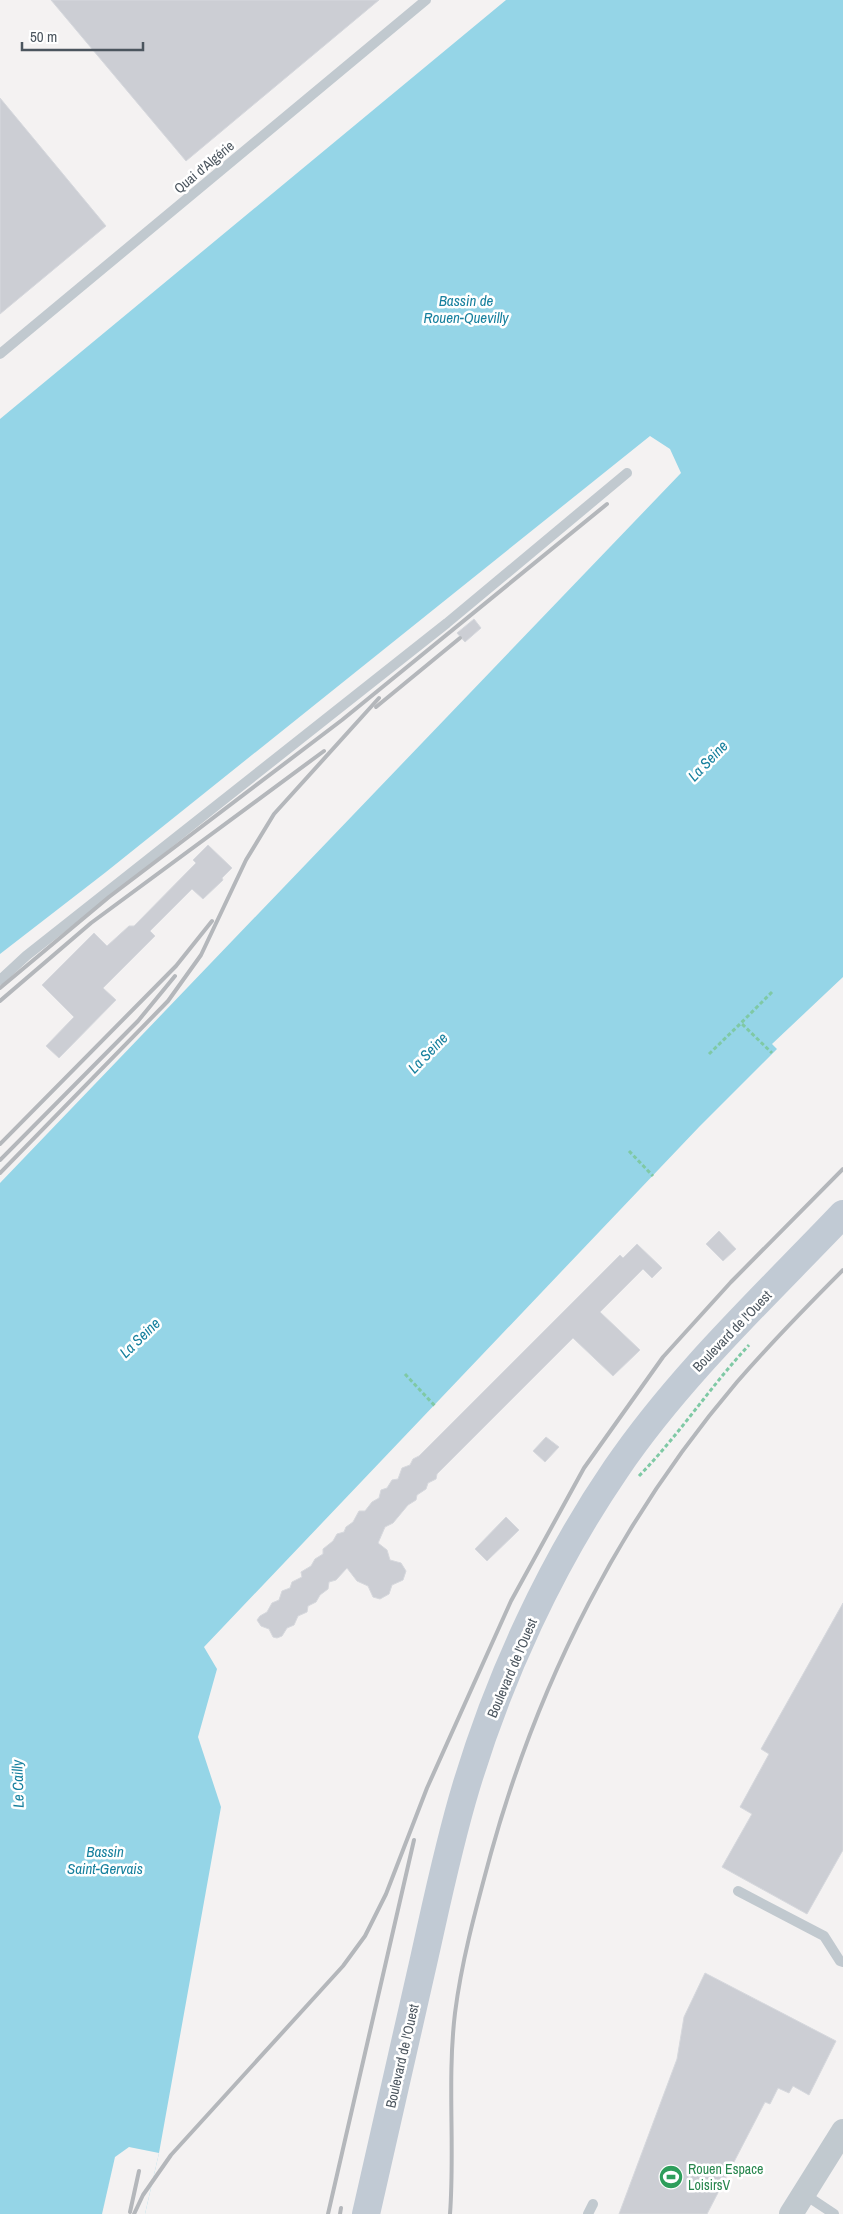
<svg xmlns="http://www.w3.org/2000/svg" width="843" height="2214" font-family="'Archivo Narrow',sans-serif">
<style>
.water{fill:#95d5e7}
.pier{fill:#f4f2f2}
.building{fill:#ccced4;stroke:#d6d8dd}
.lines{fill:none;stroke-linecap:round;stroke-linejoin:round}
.path{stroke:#7fc9a5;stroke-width:3;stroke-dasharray:4 2.5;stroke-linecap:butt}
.service{stroke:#c1c9cf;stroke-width:10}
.tertiary{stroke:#c1c9cf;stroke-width:24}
.secondary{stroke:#c1cad4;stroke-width:28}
.rail{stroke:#b4b7bb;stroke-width:4}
.labels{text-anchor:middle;stroke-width:5;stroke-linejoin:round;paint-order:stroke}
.street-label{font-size:14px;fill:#4b555e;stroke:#fff}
.leisure-label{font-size:14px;fill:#27864d;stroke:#fff;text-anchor:start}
.water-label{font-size:15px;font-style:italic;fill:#17809e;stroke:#fff}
</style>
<rect width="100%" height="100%" fill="#f4f2f2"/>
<polygon class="water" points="506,0 843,0 843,977 772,1044 777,1049 699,1127 204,1647 217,1669 198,1737 221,1807 159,2153 145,2214 0,2214 0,1183 681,473 670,449 650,436 106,872 0,954 0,419"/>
<polygon class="pier" points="129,2147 159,2153 145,2214 102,2214 115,2157"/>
<g class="building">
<polygon points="51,0 379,0 186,161"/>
<polygon points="0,98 106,226 0,314"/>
<polygon points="474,619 481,628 465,642 457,633"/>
<polygon points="208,845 232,868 222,878 223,880 203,899 192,889 150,931 155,936 103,988 116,1000 59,1058 46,1046 74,1017 42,985 94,933 107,946 129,926 134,926 196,863 193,860"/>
<polygon points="719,1231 736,1249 723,1261 706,1244"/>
<polygon points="637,1244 662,1268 652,1278 643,1269 600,1312 640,1350 613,1376 573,1338 437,1474 436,1479 428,1483 426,1489 417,1495 416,1500 408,1505 393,1523 385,1527 378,1543 387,1550 390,1560 401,1563 406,1571 403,1580 392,1585 389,1594 380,1599 373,1597 368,1586 357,1581 347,1568 336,1580 329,1582 328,1589 320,1595 316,1602 308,1606 307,1612 298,1616 294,1625 287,1628 282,1636 277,1638 273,1637 269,1629 261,1626 257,1620 260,1616 267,1612 272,1603 279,1600 282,1591 290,1588 292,1582 302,1577 301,1572 311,1566 315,1559 323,1554 323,1549 333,1541 337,1534 344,1532 346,1527 353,1522 359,1511 365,1511 372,1502 379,1498 381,1490 387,1488 392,1480 398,1479 402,1468 410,1465 413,1459 419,1456 620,1255 623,1258"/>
<polygon points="546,1437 559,1447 545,1462 533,1451"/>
<polygon points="506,1517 519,1530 487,1561 475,1549"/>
<polygon points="843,1603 843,1850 807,1914 722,1867 752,1814 740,1807 769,1754 761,1749"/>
<polygon points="705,1973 836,2041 809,2095 793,2086 789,2093 778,2088 770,2104 765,2102 707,2214 619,2214 677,2059 684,2017"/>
</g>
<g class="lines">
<g class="path">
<polyline points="772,992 741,1023 772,1053"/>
<polyline points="709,1054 741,1023"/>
<polyline points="629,1151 653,1176"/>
<polyline points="405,1374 435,1406"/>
<path d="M639,1476c40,-41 71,-89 110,-131"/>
</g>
<g class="service">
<polyline points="0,354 426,0"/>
<polyline points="0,980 26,956 447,623 627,473"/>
<polyline points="738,1891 824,1936 840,1961 843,1962"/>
<polyline points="804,2194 834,2214"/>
<polyline points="588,2214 593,2204"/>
</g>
<polyline class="tertiary" points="791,2214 843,2131"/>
<path class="secondary" d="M366,2214c19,-85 39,-170 58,-255 13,-58 25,-116 42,-172 33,-110 85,-223 150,-318 64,-94 149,-173 227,-255"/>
<g class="rail">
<polyline points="376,707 460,638"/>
<polyline points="0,988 109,897 342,720 607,504"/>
<polyline points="0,1001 91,923 324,751"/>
<polyline points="0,1144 176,966 212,921"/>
<polyline points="0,1160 138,1021 175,976"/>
<polyline points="0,1173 168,1001 201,955 246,860 274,814 379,698"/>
<polyline points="130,2212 139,2171"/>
<polyline points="134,2214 143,2195 171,2155 343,1966 365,1936 386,1894 427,1788 511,1601 584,1468 663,1357 731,1282 843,1169"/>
<polyline points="328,2214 414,1840"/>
<polyline points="340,2214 341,2208"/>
<path d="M450,2214c5,-67 -3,-134 5,-201 7,-55 22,-108 36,-160 48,-173 130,-335 246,-471 34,-39 70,-76 106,-112"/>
</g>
</g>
<defs>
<g id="stadium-disc" transform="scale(1.25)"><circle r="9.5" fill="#2e9e5b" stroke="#fff"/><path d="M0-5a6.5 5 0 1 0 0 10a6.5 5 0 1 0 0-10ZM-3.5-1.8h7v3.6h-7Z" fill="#fff"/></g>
</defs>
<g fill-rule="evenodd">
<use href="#stadium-disc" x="671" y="2177"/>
</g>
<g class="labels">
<g class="street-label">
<text transform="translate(204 167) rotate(-40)" y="5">Quai d'Algérie</text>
<text transform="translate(732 1331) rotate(-46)" y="5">Boulevard de l'Ouest</text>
<text transform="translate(512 1668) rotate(-67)" y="5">Boulevard de l'Ouest</text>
<text transform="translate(402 2056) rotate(-77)" y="5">Boulevard de l'Ouest</text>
</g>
<g class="leisure-label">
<text x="688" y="2174">Rouen Espace<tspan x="688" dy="16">LoisirsV</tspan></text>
</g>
<g class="water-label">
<text x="466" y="306">Bassin de<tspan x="466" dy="17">Rouen-Quevilly</tspan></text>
<text transform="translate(708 761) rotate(-46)" y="5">La Seine</text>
<text transform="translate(428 1053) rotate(-46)" y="5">La Seine</text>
<text transform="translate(140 1338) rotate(-44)" y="5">La Seine</text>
<text transform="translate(18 1784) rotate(-92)" y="5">Le Cailly</text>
<text x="105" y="1857">Bassin<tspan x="105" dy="17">Saint-Gervais</tspan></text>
</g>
</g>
<path d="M22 42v8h121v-8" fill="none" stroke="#4b555e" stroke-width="2.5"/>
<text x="30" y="42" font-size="15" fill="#4b555e" stroke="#ffffff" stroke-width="4" paint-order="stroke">50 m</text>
</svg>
